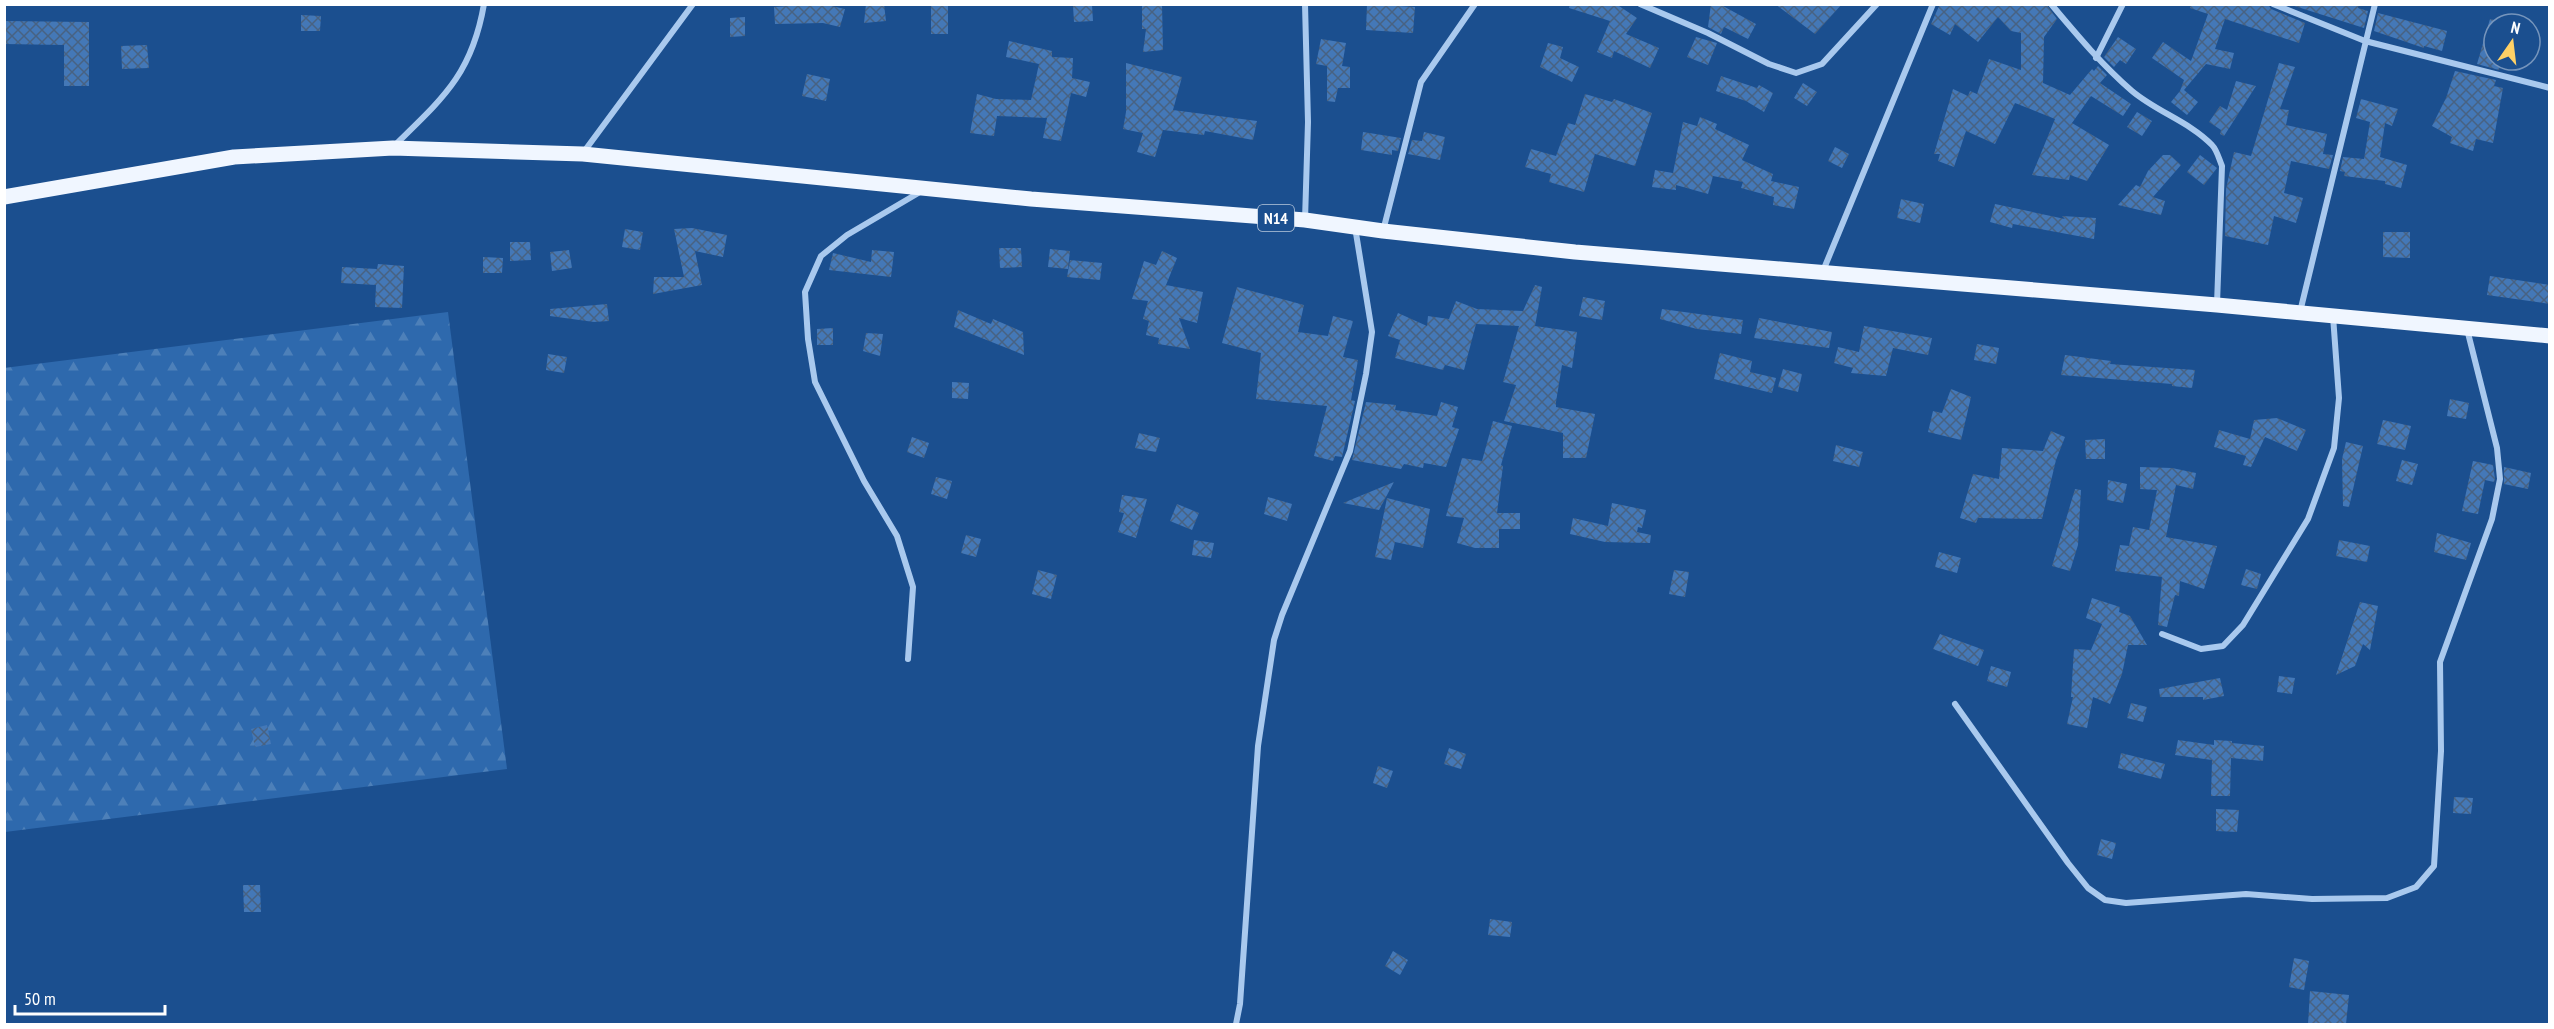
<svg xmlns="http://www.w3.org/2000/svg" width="2554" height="1029" font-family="'PT Sans Narrow',sans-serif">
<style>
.forest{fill:url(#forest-firs)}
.building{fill:url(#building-cross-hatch)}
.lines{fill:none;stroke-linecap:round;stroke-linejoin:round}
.minor{stroke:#a9c9ee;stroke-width:6}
.primary{stroke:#f0f6ff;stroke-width:15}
.labels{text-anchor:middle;stroke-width:5;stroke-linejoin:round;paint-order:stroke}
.shield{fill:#1b4f8f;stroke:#bbcadd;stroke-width:1.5}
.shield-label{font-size:16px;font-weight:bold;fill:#fff}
</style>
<defs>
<pattern id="forest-firs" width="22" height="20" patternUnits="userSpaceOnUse" patternTransform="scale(1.5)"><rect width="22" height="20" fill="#2e69ad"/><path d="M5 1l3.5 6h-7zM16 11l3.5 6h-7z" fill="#4d80b9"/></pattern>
<pattern id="building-cross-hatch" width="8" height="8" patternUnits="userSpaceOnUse" patternTransform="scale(1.5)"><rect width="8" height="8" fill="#4478b7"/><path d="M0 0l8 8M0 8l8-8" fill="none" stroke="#486282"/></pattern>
</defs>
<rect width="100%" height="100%" fill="#1b4f8f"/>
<polygon class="forest" points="448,312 507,769 5,832 4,368"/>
<g class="building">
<polygon points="822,4 845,9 840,27 823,23 775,24 774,7"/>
<polygon points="866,4 884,4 886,21 864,23"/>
<rect x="931" y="4" width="17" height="30"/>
<polygon points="1142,4 1162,4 1163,50 1143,52 1146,29 1142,29"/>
<polygon points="1367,4 1415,7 1413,33 1366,30"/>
<polygon points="1570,4 1616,4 1637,18 1626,34 1659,48 1650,68 1614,51 1612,58 1597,52 1610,21 1569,8"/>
<polygon points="1711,4 1723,6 1756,24 1748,39 1724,27 1721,34 1708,27"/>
<polygon points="1775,4 1842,4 1815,34"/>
<polygon points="1940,4 2046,4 2057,19 2044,37 2043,83 2070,95 2092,69 2094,71 2098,66 2107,75 2100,83 2131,104 2123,116 2091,96 2072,123 2109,145 2087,181 2070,175 2069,180 2032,175 2055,119 2015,103 1995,144 1966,131 1954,167 1938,161 1940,154 1934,154 1953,89 1968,96 1970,91 1977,94 1989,59 2021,70 2021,33 2011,31 1998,17 1978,42 1955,24 1950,35 1931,24"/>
<polygon points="2191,4 2268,4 2271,9 2305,23 2299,43 2225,19 2215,49 2234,53 2230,69 2206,64 2184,90 2198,102 2187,115 2171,102 2180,91 2184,80 2152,58 2163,42 2191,61 2208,14 2190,8"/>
<polygon points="2288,4 2359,4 2358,8 2368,11 2364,28"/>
<polygon points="1092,5 1093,21 1074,22 1073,6"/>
<polygon points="2378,13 2447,31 2442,51 2424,46 2424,48 2374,31"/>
<polygon points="301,15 321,16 320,31 301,31"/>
<polygon points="745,17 745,36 730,37 730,18"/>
<polygon points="2490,19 2494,20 2494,60 2501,60 2499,70 2477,64"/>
<polygon points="4,21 89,22 89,86 64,86 64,45 4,44"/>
<polygon points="1696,37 1717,43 1708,65 1687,57"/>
<polygon points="2118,37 2136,49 2126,64 2120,60 2114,67 2104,57"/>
<polygon points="1321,39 1346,43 1342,66 1350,67 1350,88 1338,88 1335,102 1327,101 1327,66 1316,64"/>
<polygon points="1009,41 1052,51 1052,57 1073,58 1072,78 1090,82 1086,97 1071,93 1061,141 1043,138 1047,118 997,116 994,136 970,133 977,94 996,99 1031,100 1039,64 1006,57"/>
<polygon points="1548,43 1563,47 1560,58 1579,67 1572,82 1540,67"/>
<polygon points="147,45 149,68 122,69 121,46"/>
<polygon points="1126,63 1182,77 1173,110 1257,121 1253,140 1205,131 1204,135 1163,130 1155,157 1137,152 1143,133 1123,129 1126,112"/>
<polygon points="2279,63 2295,67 2280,109 2289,110 2286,125 2327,134 2323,154 2333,155 2329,169 2291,161 2284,193 2303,198 2296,223 2274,216 2268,245 2225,236 2226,189 2234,152 2251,156"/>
<polygon points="2455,71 2496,80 2494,86 2503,88 2493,143 2476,139 2473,151 2450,143 2452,137 2432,126 2446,98"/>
<polygon points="807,74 830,79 826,101 802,96"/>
<polygon points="1721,76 1757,88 1759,85 1773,93 1764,112 1746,101 1716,91"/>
<polygon points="2236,81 2256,86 2224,136 2220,134 2221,130 2209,122 2220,106 2227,110"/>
<polygon points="1803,83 1817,92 1807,106 1794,98"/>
<polygon points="1585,94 1612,102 1614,99 1652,113 1635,166 1595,154 1584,192 1549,182 1551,174 1525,167 1531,149 1556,156 1568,123 1575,125"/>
<polygon points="2361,99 2398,109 2392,126 2385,123 2380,157 2407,165 2401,188 2385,184 2385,181 2344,176 2345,172 2340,171 2343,157 2364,159 2370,122 2356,118"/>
<polygon points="2137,112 2152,121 2142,136 2127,127"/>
<polygon points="1700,117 1717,124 1715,129 1749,145 1742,160 1773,174 1771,181 1799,187 1794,209 1773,205 1774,197 1741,188 1743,182 1713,176 1708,194 1676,185 1676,190 1652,187 1655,170 1673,173 1683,122 1697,126"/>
<polygon points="1363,132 1401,138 1398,151 1392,150 1392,155 1361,150"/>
<polygon points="1424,132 1445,137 1440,160 1408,154 1412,140 1422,141"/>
<polygon points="1835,147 1849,154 1842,168 1828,161"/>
<polygon points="2163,155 2170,155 2181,165 2153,197 2165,201 2161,215 2118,205 2136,185 2140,187 2148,171"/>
<polygon points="2200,155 2217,168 2204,185 2187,172"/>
<polygon points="1901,199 1924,204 1920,223 1897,218"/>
<polygon points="1995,204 2065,219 2062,216 2096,218 2094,239 2013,224 2012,228 1990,222"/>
<polygon points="692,228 727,235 723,257 695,251 702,285 653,294 654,277 684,277 674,229"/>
<polygon points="625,229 643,232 640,250 622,247"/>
<polygon points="2383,232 2410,232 2410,258 2383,257"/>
<polygon points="510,242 530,242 531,260 510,261"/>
<polygon points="999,248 1021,248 1022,267 1000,268"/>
<polygon points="1050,249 1070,251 1068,269 1048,267"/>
<polygon points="569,250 572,268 552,271 550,252"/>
<polygon points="872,250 894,252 891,277 829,270 833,253 871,262"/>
<polygon points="1162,251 1177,258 1166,285 1203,292 1197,323 1179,318 1190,349 1158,344 1159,338 1146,335 1149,321 1143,319 1148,301 1132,299 1144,261 1156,265"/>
<polygon points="483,257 503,258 502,273 483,273"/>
<polygon points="1070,260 1102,263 1100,280 1067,277"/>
<polygon points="378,264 404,266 402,308 375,307 376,285 341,283 342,267 377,269"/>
<polygon points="2490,276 2550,285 2550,304 2487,295"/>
<polygon points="1535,285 1542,287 1535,326 1577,332 1572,368 1562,365 1556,402 1556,407 1595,414 1586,458 1563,458 1563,433 1504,421 1516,385 1503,382 1519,326 1476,324 1464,370 1445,365 1443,370 1395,358 1400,340 1388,336 1398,313 1427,326 1428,316 1449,319 1456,301 1477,309 1523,311"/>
<polygon points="1237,287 1304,305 1298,332 1328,336 1333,316 1353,321 1343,357 1358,360 1351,400 1355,401 1342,457 1335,456 1333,461 1314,456 1327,406 1256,399 1261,353 1222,343"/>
<polygon points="1583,297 1605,301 1602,320 1579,316"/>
<polygon points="607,304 609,321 594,322 550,316 550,309"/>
<polygon points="1662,309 1743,320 1741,334 1697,329 1660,319"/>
<polygon points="958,310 991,324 993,319 1023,332 1024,355 954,327"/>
<polygon points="1759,318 1832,332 1829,348 1754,338"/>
<polygon points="1864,326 1932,338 1928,355 1893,348 1886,376 1851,373 1853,368 1834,363 1838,347 1859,352"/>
<polygon points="833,328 833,345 817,345 817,329"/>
<polygon points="866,333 883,334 880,356 863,351"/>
<polygon points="1977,344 1999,348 1996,364 1974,360"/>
<polygon points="1720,353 1752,361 1750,372 1776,378 1772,393 1714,379"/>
<polygon points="548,354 567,357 564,373 546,370"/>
<polygon points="2065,355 2111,361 2110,364 2195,370 2192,388 2172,386 2172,384 2061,375"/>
<polygon points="1783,369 1802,374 1798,392 1778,387"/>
<polygon points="952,382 969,383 968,399 952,398"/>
<polygon points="1951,389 1971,397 1961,440 1928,432 1933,411 1942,413"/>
<polygon points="2450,399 2469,403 2466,419 2447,416"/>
<polygon points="1366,402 1396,405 1395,410 1437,416 1441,402 1458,407 1452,427 1459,429 1446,467 1424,463 1423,468 1404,464 1401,469 1352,460"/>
<polygon points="2277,418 2306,430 2297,451 2265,437 2251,467 2243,465 2246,456 2214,447 2219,430 2250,439 2254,420"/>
<polygon points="2383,420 2411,426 2405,450 2377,444"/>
<polygon points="1493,421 1512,426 1501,465 1503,466 1497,513 1520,513 1520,529 1499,529 1499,548 1475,548 1457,543 1464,518 1446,516 1462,458 1482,461"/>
<polygon points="2051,431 2065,437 2056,460 2042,519 1978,518 1976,523 1960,518 1973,474 1999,479 2002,448 2043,451"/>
<polygon points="1139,433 1160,438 1156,452 1135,448"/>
<polygon points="912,437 929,443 924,458 907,452"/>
<polygon points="2105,439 2105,459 2086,459 2085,440"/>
<polygon points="2346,442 2363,446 2349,507 2343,506 2342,459"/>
<polygon points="1836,445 1863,452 1859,467 1833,461"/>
<polygon points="2402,460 2418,464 2412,485 2396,481"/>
<polygon points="2473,461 2493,465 2495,479 2494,482 2485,480 2478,514 2462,511"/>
<polygon points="2140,467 2172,468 2196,473 2193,489 2176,485 2166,537 2217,546 2204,589 2180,581 2179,596 2175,595 2167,627 2158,625 2162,577 2115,571 2120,545 2129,546 2133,527 2149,530 2157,490 2140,489"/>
<polygon points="2504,467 2531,473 2528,489 2504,484"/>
<polygon points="936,477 952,481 947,499 931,494"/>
<polygon points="2108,480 2127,484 2123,503 2107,500"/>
<polygon points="1394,482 1379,510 1343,503"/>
<polygon points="2075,489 2081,490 2078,545 2070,571 2052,566"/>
<polygon points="1122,495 1147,499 1136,538 1118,532 1124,513 1119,512"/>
<polygon points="1268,497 1292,504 1287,521 1264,514"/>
<polygon points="1387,498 1430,509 1423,548 1395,542 1391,560 1375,557"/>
<polygon points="1612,503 1646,510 1642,528 1638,527 1637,532 1651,535 1650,543 1605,542 1570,534 1573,518 1608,526"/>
<polygon points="1177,504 1199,513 1192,530 1170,521"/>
<polygon points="2437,533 2471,543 2466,560 2434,552"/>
<polygon points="966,535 981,539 976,557 961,553"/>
<polygon points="1194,540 1214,543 1211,558 1192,555"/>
<polygon points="2339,540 2370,546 2367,562 2336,556"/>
<polygon points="1939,552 1961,558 1957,573 1935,567"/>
<polygon points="2246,569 2261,574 2257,589 2241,585"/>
<polygon points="1038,570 1057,575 1051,599 1032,594"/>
<polygon points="1674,570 1689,572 1685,597 1669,594"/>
<polygon points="2092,598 2120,607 2119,612 2130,616 2147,645 2128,645 2122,674 2110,704 2093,697 2087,728 2067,724 2073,697 2071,697 2074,649 2091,650 2102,624 2086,618"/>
<polygon points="2360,602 2378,606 2370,650 2363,644 2355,666 2336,675"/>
<polygon points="1940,634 1984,650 1978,666 1933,649"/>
<polygon points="1991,666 2011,672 2007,687 1987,681"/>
<polygon points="2279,676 2295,678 2292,694 2277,692"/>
<polygon points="2220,678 2224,696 2203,700 2203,697 2160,697 2159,689"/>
<polygon points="2131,703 2147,707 2143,722 2127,718"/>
<polygon points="267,725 271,744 255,747 251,729"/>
<polygon points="2178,740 2214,745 2214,740 2232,741 2232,743 2264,746 2263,761 2231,758 2230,796 2211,796 2212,760 2175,755"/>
<polygon points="1449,748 1466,754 1461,769 1444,764"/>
<polygon points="2121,753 2165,764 2161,779 2118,768"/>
<polygon points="1378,766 1393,771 1387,788 1373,783"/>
<polygon points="2454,797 2473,798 2471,814 2453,813"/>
<polygon points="2216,809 2239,810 2237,832 2216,831"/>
<polygon points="2101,839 2116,843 2112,859 2097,855"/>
<polygon points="243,885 260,885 261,912 244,912"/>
<polygon points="1490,919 1512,922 1510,937 1488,935"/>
<polygon points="1393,951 1408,960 1400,975 1385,966"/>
<polygon points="2294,958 2309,961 2304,990 2289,987"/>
<polygon points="2310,991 2349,995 2346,1024 2308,1024"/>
</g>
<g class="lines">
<g class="minor">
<polyline points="1305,4 1308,122 1305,220"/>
<polyline points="1640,4 1708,33 1769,64 1796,73 1822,64 1877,4"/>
<path d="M2051,4c26,31 51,61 81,87 25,21 58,31 80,54 5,5 7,14 10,21l-5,138"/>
<polyline points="2273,4 2365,41 2550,88"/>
<polyline points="2096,58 2123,4"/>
<path d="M395,145c48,-47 77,-71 89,-141"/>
<polyline points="583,153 693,4"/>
<polyline points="1383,231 1421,82 1475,4"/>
<polyline points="1823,271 1933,4"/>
<polyline points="2300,312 2375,4"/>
<polyline points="2162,634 2201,649 2223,646 2243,625 2308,519 2334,448 2339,398 2333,316"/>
<polyline points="908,659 913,587 897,536 864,481 815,382 808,339 805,292 821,256 847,235 920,192"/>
<polyline points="1955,704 2068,863 2088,888 2105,900 2126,903 2246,894 2312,899 2387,898 2416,887 2434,866 2441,751 2440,662 2492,519 2500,479 2497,448 2467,329"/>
<polyline points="1236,1024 1240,1004 1258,746 1274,640 1282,615 1350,451 1366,374 1372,332 1355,227"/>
</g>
<polyline class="primary" points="4,197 234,157 393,148 583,154 1031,199 1305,220 1383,231 1575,252 2217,305 2550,336"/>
</g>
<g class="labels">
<rect class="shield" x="1258" y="205" width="36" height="26" rx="4.5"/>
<g class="shield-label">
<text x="1276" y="224">N14</text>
</g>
</g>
<rect width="2554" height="1029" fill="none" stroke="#ffffff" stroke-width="12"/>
<g transform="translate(2512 42) rotate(14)"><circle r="28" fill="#1b4f8f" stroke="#7695bc" stroke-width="1.5"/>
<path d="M0-4.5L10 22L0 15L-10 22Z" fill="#ffd166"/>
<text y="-9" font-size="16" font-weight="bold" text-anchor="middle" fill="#ffffff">N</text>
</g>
<path d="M15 1005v9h150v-9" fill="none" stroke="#ffffff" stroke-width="3"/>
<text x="24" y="1005" font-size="18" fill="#ffffff" stroke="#1b4f8f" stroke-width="4.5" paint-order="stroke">50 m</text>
</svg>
